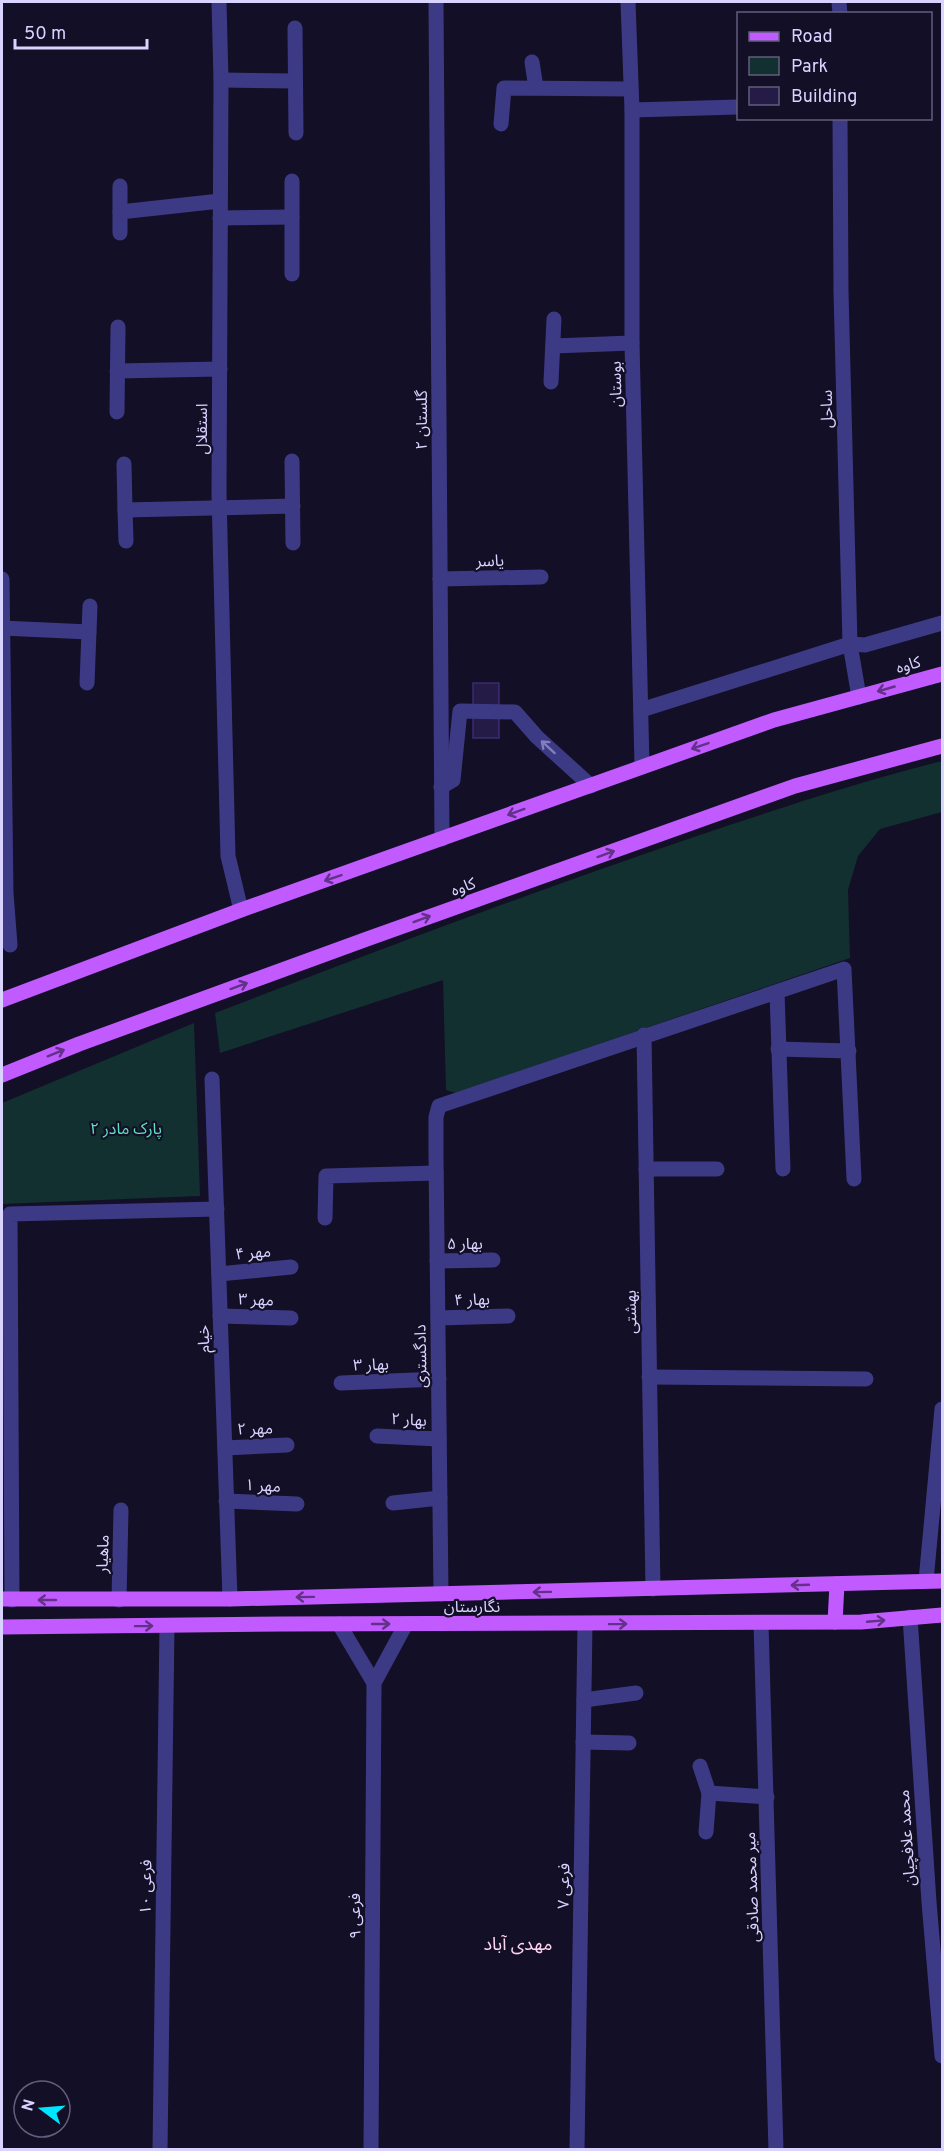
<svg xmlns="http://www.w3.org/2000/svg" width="944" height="2151" font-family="Overpass,'Noto Sans Arabic',sans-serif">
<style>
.green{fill:#12302f}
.building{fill:#241b47;stroke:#3b2d73;stroke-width:1.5}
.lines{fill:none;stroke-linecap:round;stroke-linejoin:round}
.minor{stroke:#3d3a85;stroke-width:15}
.major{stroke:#c25bff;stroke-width:15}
.oneway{stroke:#623188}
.oneway2{stroke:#837fbc}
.labels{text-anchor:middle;stroke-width:4.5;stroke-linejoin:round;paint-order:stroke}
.street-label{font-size:16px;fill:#d9d4ff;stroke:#130f26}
.park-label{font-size:16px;fill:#5fe0c0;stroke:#130f26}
.neighbourhood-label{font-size:18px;fill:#ffd6f0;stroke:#130f26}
</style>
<rect width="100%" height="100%" fill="#130f26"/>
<g class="green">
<path d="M942,761v51l-62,17 -22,27 -10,34 2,68 -394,135 -10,-3 -3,-110 -223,73 -5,-40c158,-61 316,-121 476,-175 83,-28 167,-56 251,-77z"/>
<polygon points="194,1023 200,1196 2,1204 2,1103"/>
</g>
<rect class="building" x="473" y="683" width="26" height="55"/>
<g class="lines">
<g class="minor">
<polyline points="219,2 221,80 219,494 228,856 241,910"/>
<polyline points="436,2 442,839"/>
<polyline points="628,2 632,110 632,343 642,766"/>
<polyline points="839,2 840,14"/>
<polyline points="295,28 296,133"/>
<polyline points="532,62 536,88"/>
<polyline points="221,80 295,81"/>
<polyline points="632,110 738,107"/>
<polyline points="840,118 841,291 850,644 859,697"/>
<polyline points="501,124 504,88 631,89"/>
<polyline points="292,181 292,274"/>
<polyline points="120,186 120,233"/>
<polyline points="120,212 220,201"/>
<polyline points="220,218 292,217"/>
<polyline points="553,346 632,343"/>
<polyline points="117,371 220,369"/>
<polyline points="551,382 554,319"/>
<polyline points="117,412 118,327"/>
<polyline points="292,461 293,543"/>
<polyline points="124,464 125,510 293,506"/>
<polyline points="125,510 126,541"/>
<polyline points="2,579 6,893 10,945"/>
<polyline points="440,579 541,577"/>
<polyline points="2,628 89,632"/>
<polyline points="87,683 90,606"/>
<polyline points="641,710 850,644 865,645 942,623"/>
<polyline points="441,787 453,780 460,711 515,712 537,737 591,786"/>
<polyline points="777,992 783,1169"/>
<polyline points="644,1035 653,1589"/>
<polyline points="778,1049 849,1051"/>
<polyline points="212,1079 230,1599"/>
<polyline points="646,1169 717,1169"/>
<polyline points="325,1218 326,1176 436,1173"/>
<polyline points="437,1261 493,1260"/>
<polyline points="219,1274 291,1267"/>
<polyline points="220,1316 291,1318"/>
<polyline points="438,1318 508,1316"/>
<polyline points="649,1377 866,1379"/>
<polyline points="341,1383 439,1379"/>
<polyline points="377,1436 439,1439"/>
<polyline points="225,1448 287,1445"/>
<polyline points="226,1501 297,1504"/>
<polyline points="393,1503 440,1498"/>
<polyline points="926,1581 942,1409"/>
<polyline points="441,1594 436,1156 436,1117 439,1106 844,969 854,1179"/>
<polyline points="12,1600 10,1214 217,1209"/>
<polyline points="119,1600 121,1510"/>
<polyline points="910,1617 929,1902 942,2056"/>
<polyline points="761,1623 776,2150"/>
<polyline points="339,1624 374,1683"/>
<polyline points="584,1700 636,1693"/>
<polyline points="583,1742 629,1743"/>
<polyline points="700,1766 709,1793 706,1832"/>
<polyline points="709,1793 767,1797"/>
<polyline points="160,2150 167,1626"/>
<polyline points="371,2150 374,1683 406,1624"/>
<polyline points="577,2150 585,1624"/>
</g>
<g class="major">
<polyline points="2,1000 241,910 774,720 942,674"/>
<polyline points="2,1075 79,1044 367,939 795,786 942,746"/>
<polyline points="2,1599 230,1599 942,1581"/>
<polyline points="835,1622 837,1584"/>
<polyline points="2,1627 282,1624 861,1622 942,1615"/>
</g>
</g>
<defs><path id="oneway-shaft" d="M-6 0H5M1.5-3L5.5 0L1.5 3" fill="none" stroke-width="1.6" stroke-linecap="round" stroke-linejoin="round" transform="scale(1.5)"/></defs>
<g class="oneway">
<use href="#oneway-shaft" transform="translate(886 689) rotate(164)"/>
<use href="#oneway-shaft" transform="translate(700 746) rotate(161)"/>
<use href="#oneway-shaft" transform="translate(516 812) rotate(160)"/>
<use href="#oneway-shaft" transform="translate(606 854) rotate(-20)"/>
<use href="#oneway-shaft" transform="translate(333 878) rotate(161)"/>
<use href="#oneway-shaft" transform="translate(422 919) rotate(-20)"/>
<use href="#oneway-shaft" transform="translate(239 986) rotate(-20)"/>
<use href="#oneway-shaft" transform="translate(56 1053) rotate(-22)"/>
<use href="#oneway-shaft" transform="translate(800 1585) rotate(178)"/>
<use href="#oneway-shaft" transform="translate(542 1592) rotate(179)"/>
<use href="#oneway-shaft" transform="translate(305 1597) rotate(179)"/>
<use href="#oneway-shaft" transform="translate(47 1600) rotate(180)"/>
<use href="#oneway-shaft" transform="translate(876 1621) rotate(-5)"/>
<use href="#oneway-shaft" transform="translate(381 1624)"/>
<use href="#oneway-shaft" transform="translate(618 1624) rotate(-1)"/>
<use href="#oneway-shaft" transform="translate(144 1626) rotate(-1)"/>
</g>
<use class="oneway2" href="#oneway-shaft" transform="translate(548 747) rotate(-138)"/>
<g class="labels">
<g class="street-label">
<text transform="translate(615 384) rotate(-91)" y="6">بوستان</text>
<text transform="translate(826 409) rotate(-91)" y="6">ساحل</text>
<text transform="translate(421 420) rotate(-90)" y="6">گلستان ۲</text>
<text transform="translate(201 429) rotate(-90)" y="6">استقلال</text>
<text transform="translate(490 560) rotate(-1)" y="6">یاسر</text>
<text transform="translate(908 664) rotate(-16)" y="6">کاوه</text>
<text transform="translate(463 886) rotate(-20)" y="6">کاوه</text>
<text x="465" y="1249">بهار ۵</text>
<text transform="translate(253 1252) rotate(-5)" y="6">مهر ۴</text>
<text transform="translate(256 1299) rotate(2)" y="6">مهر ۳</text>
<text transform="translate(472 1299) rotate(-2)" y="6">بهار ۴</text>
<text transform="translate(630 1312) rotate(-91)" y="6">بهشتی</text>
<text transform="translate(203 1339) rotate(-92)" y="6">خیام</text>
<text transform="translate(420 1356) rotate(-91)" y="6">دادگستری</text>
<text transform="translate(371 1364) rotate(-2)" y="6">بهار ۳</text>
<text transform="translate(409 1419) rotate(3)" y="6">بهار ۲</text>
<text transform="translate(255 1428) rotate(-2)" y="6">مهر ۲</text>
<text transform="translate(263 1485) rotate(3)" y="6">مهر ۱</text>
<text transform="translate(102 1554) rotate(-88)" y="6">ماهیار</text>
<text x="472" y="1612">نگارستان</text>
<text transform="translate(906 1838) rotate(-94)" y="6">محمد علافچیان</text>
<text transform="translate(563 1886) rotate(-89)" y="6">فرعی ۷</text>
<text transform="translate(145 1887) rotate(-89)" y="6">فرعی ۱۰</text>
<text transform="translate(751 1887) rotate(-92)" y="6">میر محمد صادقی</text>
<text transform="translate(354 1916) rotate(-90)" y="6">فرعی ۹</text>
</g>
<g class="park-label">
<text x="126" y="1134">پارک مادر ۲</text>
</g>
<g class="neighbourhood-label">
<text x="518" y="1950">مهدی آباد</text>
</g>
</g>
<rect width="944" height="2151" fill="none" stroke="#d9d4ff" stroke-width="6"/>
<rect x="737" y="12" width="195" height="108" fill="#130f26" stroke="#625e7d" stroke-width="1.5"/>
<rect x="749" y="32" width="30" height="9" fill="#c25bff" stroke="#625e7d" stroke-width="1.5"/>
<text x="791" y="42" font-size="18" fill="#d9d4ff">Road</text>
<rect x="749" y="57" width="30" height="18" fill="#12302f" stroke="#625e7d" stroke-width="1.5"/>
<text x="791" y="72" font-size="18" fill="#d9d4ff">Park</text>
<rect x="749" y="87" width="30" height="18" fill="#241b47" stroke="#625e7d" stroke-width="1.5"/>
<text x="791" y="102" font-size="18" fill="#d9d4ff">Building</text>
<g transform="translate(42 2109) rotate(286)"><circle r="28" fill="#130f26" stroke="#625e7d" stroke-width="1.5"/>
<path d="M0-4.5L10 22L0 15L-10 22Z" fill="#00e5ff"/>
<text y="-9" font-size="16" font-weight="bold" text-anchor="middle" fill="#d9d4ff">N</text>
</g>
<path d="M15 39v9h132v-9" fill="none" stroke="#d9d4ff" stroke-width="3"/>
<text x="24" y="39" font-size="18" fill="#d9d4ff" stroke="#130f26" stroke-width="4.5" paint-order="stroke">50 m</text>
</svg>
